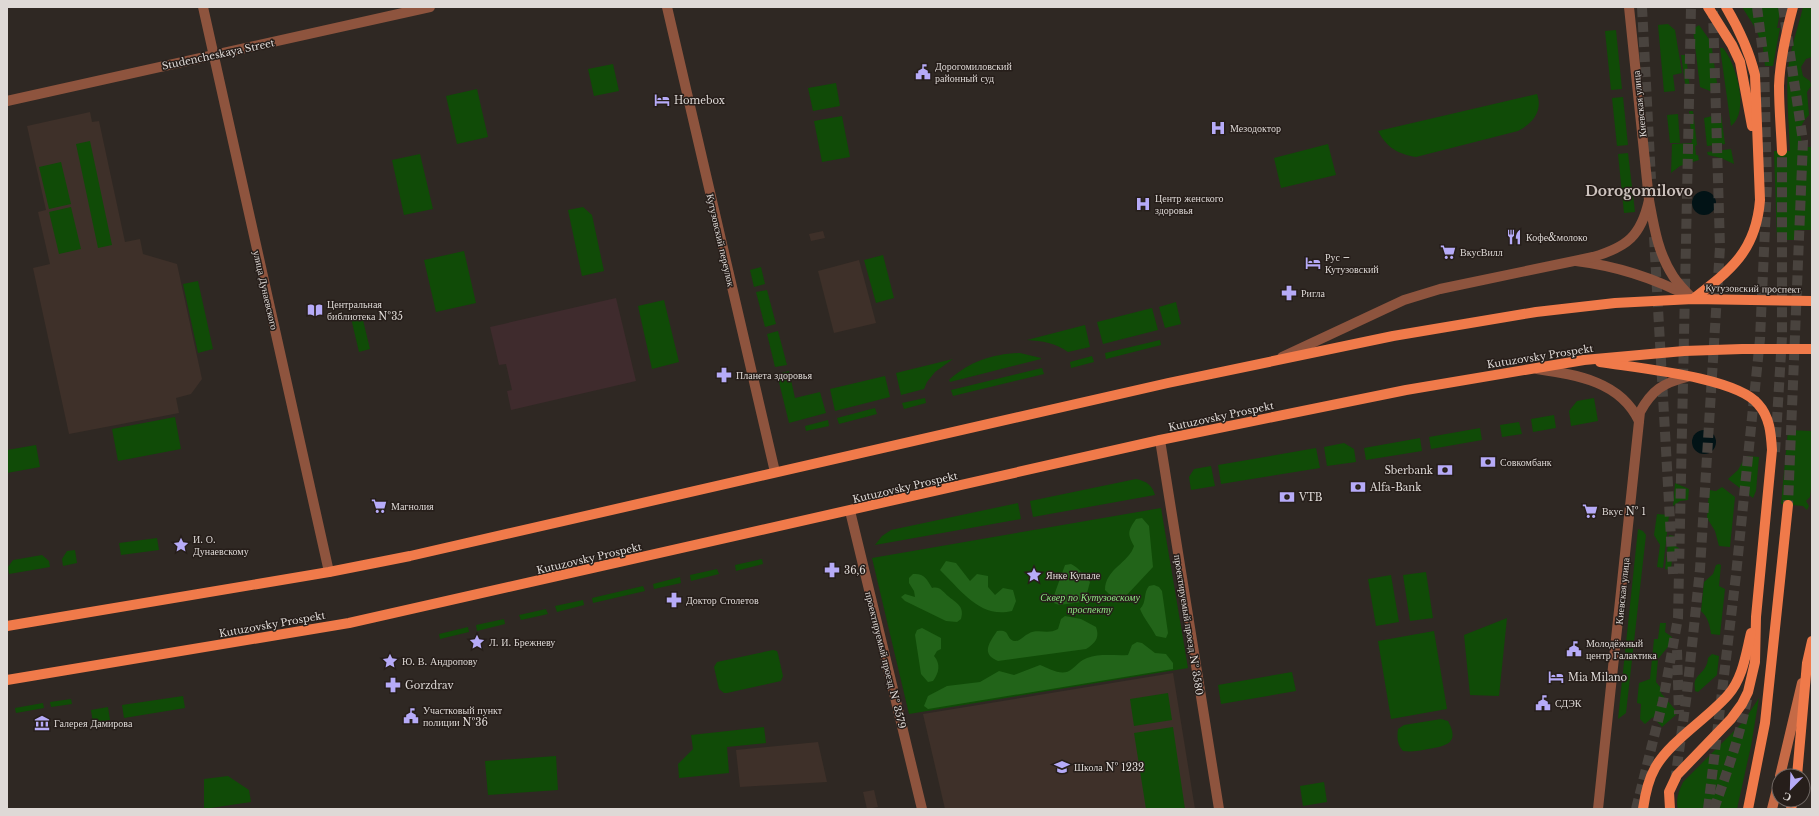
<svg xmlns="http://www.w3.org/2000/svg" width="1819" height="816" font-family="'Libre Baskerville',serif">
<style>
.commercial{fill:#3f2b2d}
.built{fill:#3e3029}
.green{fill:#104b07}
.forest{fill:#226419}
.water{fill:#021316}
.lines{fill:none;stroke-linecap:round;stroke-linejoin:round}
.primary-tunnel{stroke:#49433e;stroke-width:10;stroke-dasharray:10 5;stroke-linecap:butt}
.minor{stroke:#8e543e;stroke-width:10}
.tertiary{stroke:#8e543e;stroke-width:10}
.secondary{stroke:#c56a46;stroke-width:10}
.primary{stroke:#f07a4a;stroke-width:10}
.labels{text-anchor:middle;stroke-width:3;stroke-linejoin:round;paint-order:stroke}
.street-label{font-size:10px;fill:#ded9d6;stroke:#261e1a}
.poi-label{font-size:10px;fill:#ded9d6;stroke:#261e1a;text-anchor:start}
.park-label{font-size:10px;font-style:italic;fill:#8fe683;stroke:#261e1a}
.district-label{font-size:14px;font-weight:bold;fill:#ccc2bd;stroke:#261e1a}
</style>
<rect width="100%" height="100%" fill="#2f2823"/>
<polygon class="commercial" points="616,298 636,381 511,410 507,391 512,390 506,364 499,365 490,327"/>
<g class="built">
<polygon points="90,112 92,122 99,121 125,242 140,239 143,254 177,264 202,379 191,394 176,398 179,413 69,434 33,268 50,264 38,212 46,210 27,126"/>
<polygon points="823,231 825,238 811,241 809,234"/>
<polygon points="859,260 876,323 834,333 818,271"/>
<polygon points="1173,673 1195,809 945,809 923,714"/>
<polygon points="818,742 827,782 740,787 736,750"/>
<polygon points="874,790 878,807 867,809 863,792"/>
</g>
<g class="green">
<polygon points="1742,7 1781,7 1777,28 1780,28 1773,66 1765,66 1763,48 1756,29"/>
<path d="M1803,7h9v50l-6,2 -5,8 2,9 7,5 1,5 -4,6 2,23c-10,10 -11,20 -5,32h7l1,83h-15v10h-20l-3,-89h16c-1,-27 -4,-54 -2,-81 2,-21 10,-42 15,-63z"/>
<polygon points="1668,24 1675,30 1682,73 1673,75 1675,91 1664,92 1658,25"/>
<polygon points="1699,25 1711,42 1718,90 1710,91 1700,87 1693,29"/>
<polygon points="1616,30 1622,89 1611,90 1605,31"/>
<path d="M1720,48h3c13,15 27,64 8,78z"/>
<polygon points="1681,55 1686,55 1690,89 1686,90"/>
<polygon points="613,64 619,91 594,96 588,69"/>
<polygon points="836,83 840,106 813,111 808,88"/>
<polygon points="477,89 488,137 457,144 446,96"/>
<path d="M1537,94c6,17 -4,29 -19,37l-102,26c-18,-3 -29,-9 -38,-26z"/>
<polygon points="1623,97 1628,145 1617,146 1612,98"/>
<polygon points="1689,111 1693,111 1697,145 1695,146 1696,155 1698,155 1699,160 1680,166 1671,173 1672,144 1692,143"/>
<polygon points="1678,114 1680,143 1670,143 1667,115"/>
<polygon points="1721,114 1725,144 1707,146 1704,118"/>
<polygon points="842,116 850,157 822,162 814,121"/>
<polygon points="90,141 112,245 98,248 76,144"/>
<polygon points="1328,144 1336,175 1281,188 1274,158"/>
<polygon points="1731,149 1734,164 1721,158 1708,155 1707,152"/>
<polygon points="1628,153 1635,212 1624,213 1618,154"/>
<polygon points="420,154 433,209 404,215 392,160"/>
<polygon points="61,162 71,204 49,209 39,167"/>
<polygon points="71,207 81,249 59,254 49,212"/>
<polygon points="583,207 592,215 604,271 582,276 568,210"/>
<polygon points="464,251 476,303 436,312 424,260"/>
<polygon points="883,255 894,298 876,303 864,260"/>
<polygon points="761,267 765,284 754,287 750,270"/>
<polygon points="198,281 213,349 198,353 183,284"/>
<polygon points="767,290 776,324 765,327 756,292"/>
<polygon points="664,300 679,362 652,369 638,306"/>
<polygon points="1176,302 1181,324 1165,328 1159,307"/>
<polygon points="1152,308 1158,330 1103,344 1097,322"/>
<polygon points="362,316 370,349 359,352 351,318"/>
<path d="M1085,325l5,22 -22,5c-12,-9 -26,-11 -41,-12z"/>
<polygon points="778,331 787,365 775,367 767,334"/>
<polygon points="1160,340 1161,345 1106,359 1105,353"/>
<path d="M1020,353l21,5v1l-91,23 -1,-2c21,-19 44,-26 71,-27z"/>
<polygon points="1092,356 1094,362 1071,368 1070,362"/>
<polygon points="953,359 935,372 927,382 924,389 901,395 896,373"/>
<polygon points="1042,368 1044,374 953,396 951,390"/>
<polygon points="789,371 795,398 820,392 826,413 789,423 777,374"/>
<polygon points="885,376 890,397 835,411 830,389"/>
<polygon points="925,398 926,403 904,409 902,403"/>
<polygon points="1594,398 1598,421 1571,426 1569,411 1577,401"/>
<polygon points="875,408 877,414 839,424 837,418"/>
<polygon points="1554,415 1556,428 1533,432 1531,419"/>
<polygon points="175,417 181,449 118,461 112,429"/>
<polygon points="828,420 829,426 806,431 805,426"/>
<polygon points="1519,422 1522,434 1502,437 1500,425"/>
<polygon points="1480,428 1482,440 1431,449 1429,437"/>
<polygon points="1788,430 1812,431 1812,479 1810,497 1806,501 1809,506 1807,510 1803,506 1781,504"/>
<polygon points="1420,438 1422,451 1366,460 1364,448"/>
<polygon points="1344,443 1354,449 1356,462 1327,466 1324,447"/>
<polygon points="36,445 40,467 7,473 7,450"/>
<polygon points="1316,448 1320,468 1221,484 1218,465"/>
<polygon points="1746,456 1759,457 1756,491 1753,498 1728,479 1738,470"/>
<polygon points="1211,466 1215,486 1191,490 1189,477 1194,469"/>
<path d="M1136,479c10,2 16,6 19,16l-122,22 -3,-16z"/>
<polygon points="1675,483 1689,489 1688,500 1680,501 1673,506"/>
<polygon points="1722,487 1735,497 1730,547 1719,546 1715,531 1707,518 1709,490 1716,491"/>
<polygon points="1018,503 1021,519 875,545 882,536 891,530"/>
<polygon points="1161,508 1188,668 909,714 872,558"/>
<polygon points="1657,514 1669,515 1663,568 1657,567 1660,545 1654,535"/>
<polygon points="1638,529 1643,531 1646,535 1626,713 1618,719"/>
<polygon points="1669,535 1674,536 1673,545 1679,548 1678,558 1672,558 1671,570 1665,569"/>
<polygon points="157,538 159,550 121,555 119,543"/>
<polygon points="75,550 77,563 63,566 62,559 67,551"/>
<polygon points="42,555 49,561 50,567 9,574 8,567 13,560"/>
<polygon points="762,559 763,564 736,571 735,565"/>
<path d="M1719,564l2,1 -2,21 6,3 -5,46 -9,-1c-1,-8 -3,-17 -10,-23l3,-29 9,-8 3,-9z"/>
<polygon points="717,569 719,574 691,581 690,575"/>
<polygon points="1426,572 1433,618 1410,621 1403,575"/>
<polygon points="1391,575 1399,622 1376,626 1368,579"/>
<polygon points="680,577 681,583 654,589 653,584"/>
<polygon points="643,586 645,591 593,603 592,598"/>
<polygon points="583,600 584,605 557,612 555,606"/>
<polygon points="546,609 548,614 521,620 519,615"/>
<polygon points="1507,618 1499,696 1470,695 1464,635"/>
<polygon points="504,619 505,624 477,631 476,625"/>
<polygon points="1660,623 1666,623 1665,632 1672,637 1672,642 1658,659 1656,682 1661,688 1661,693 1678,713 1662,727 1653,717 1645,724 1640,719 1641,704 1637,703 1639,683 1650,679 1654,639 1658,639"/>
<polygon points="468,627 469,632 440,639 439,634"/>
<polygon points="1434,631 1447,709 1391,719 1378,641"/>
<polygon points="773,650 777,651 778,654 783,676 781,681 727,693 724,693 719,689 714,667 717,662"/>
<path d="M1712,654l7,2 -2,19 -19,17 -3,-1c0,-3 -1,-8 0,-10 3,-8 12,-10 13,-23z"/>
<polygon points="1292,672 1296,691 1221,704 1218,685"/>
<polygon points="1168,693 1172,720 1134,726 1130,699"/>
<polygon points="183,696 185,708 124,718 122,705"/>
<path d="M1759,698l-8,48 -14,63h-59c-3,-9 1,-18 5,-27l60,-60z"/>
<polygon points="71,699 72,704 51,707 50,702"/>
<polygon points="43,703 44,708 16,713 15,708"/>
<polygon points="108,707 110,720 93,723 91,710"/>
<path d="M1441,719l7,2c12,22 -1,25 -20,28 -9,2 -17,3 -25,2 -6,-7 -6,-13 -5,-22l6,-4z"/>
<polygon points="764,727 766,743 727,747 729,773 679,778 678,764 693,749 691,735"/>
<polygon points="1173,727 1185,809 1146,809 1134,733"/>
<polygon points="556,756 558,790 488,795 485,761"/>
<polygon points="228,776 249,790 251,802 204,809 204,779"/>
<polygon points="1324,782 1327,802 1303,806 1300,786"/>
</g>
<g class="forest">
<path d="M1142,518l7,8 4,41 -29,31 -15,-4 -4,-4c0,-21 24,-27 29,-44 -7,-13 -6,-15 2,-27z"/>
<path d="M946,561l10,2 14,18 7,-7 11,2v11l7,8 8,-7 10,2 3,11 -4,10c-32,8 -51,-21 -72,-41z"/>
<path d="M1071,564c7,3 14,12 19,18l-3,11 -5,9 -23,3 -5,-2 -1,-5 12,-33z"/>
<path d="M913,574c11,-1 14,5 19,14 8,-2 10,3 16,8 8,7 17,10 13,23l-4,3 -11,-1 -41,-20 -4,-4 4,-3 10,3 -1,-6 -5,-8v-5z"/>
<path d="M1154,585l5,2 3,4 6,42 -2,5 -10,-2c-5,-10 -12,-17 -16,-27 7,-7 3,-16 9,-23z"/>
<path d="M1065,616l16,3 15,8c4,11 -1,16 -10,22l-88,12c-18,-7 -8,-19 -1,-30 14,-2 8,7 17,10 6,1 9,-5 14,-7 9,-6 20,1 30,-5l3,-10z"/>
<path d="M922,628l19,10v11l-4,2 -3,5c7,8 5,17 -1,25l-5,1 -7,-8 -6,-39 2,-5z"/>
<path d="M1137,642l5,1 13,10 11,1 7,9v6l-245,40 -4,-3 4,-10 19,-10 33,-4 19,-11 15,4 26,-10c10,4 23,12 32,4 5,-4 9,-9 15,-11 13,-5 28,-2 41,-3l4,-10z"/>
</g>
<g class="water">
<circle cx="1704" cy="203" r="12"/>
<circle cx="1704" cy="442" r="12"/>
</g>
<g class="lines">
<g class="primary-tunnel">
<polyline points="1642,7 1651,179"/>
<polyline points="1783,7 1803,141 1788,505"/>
<polyline points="1654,237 1673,574"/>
<polyline points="1775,452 1782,337 1782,151"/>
<polyline points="1677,650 1679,714"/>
<polyline points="1675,781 1687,693 1700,569 1720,247 1713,11"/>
<polyline points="1636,809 1663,701 1678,618 1691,7"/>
<polyline points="1708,809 1736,575 1760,339 1767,184 1764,61 1757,7"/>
<path d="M1714,809c13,-37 27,-76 34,-115"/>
</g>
<g class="minor">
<polyline points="203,7 329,572"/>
<polyline points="667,7 775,472"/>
<path d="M1576,261c41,5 78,17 114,36"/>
<path d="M1537,369c40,6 83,12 102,52"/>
<polyline points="1160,440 1219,809"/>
<polyline points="850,511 922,809"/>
<path d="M1598,809l42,-397c12,-22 23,-29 47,-35"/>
</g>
<g class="tertiary">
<path d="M1629,7l20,193c5,27 9,53 24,76 5,8 13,16 20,23"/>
<polyline points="7,101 430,7"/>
<path d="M1282,357l122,-57 36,-11 153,-32c34,-10 48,-21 56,-57"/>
</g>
<g class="secondary">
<polyline points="1780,776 1802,683"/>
<polyline points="1772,809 1779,781"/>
</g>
<g class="primary">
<polyline points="1708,7 1732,45 1740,62 1752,126"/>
<path d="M1782,151c-1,-22 -3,-43 -3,-65 1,-27 7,-53 14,-79"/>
<path d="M1693,299c38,-29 63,-48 67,-99l-5,-125c-6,-25 -16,-46 -29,-68"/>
<path d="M1600,362c36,6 136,15 158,42 12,13 13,30 14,46l-16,167 -1,45 -7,30 -6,12 -11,15 -54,56 -8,17 1,17"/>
<polyline points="7,626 329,572 410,556 1168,383 1393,336 1536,312 1615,303 1693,299 1812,301"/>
<polyline points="7,680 349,623 1160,440 1406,390 1584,360 1684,351 1742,349 1812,349"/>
<polyline points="1797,776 1807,663 1812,641"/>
<path d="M1643,809c2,-14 5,-29 12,-41 14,-26 53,-50 73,-73 15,-17 18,-42 23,-62"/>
<polyline points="1748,809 1765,723 1788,505"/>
<polyline points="1791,809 1793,800"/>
</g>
</g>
<defs>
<g id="civic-bare" transform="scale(1.2)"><path d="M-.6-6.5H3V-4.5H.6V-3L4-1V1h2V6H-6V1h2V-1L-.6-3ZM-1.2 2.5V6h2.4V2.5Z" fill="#b6abf8" stroke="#261e1a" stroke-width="2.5" paint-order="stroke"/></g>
<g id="hotel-bare" transform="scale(1.2)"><path d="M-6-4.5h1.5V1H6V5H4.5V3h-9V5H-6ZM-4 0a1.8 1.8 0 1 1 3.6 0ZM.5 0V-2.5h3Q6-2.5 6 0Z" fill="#b6abf8" stroke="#261e1a" stroke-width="2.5" paint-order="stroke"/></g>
<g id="hospital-bare" transform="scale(1.2)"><path d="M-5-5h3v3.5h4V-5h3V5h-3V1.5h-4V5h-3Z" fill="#b6abf8" stroke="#261e1a" stroke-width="2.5" paint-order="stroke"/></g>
<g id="restaurant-bare" transform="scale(1.2)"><path d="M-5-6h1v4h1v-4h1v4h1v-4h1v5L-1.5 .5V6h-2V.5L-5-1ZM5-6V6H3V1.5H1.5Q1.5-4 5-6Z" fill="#b6abf8" stroke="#261e1a" stroke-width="2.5" paint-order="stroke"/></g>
<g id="supermarket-bare" transform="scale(1.2)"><path d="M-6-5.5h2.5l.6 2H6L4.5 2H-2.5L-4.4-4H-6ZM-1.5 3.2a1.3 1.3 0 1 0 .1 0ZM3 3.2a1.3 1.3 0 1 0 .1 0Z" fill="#b6abf8" stroke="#261e1a" stroke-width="2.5" paint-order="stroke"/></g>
<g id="pharmacy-bare" transform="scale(1.2)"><path d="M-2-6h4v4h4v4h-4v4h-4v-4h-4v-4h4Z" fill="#b6abf8" stroke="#261e1a" stroke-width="2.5" paint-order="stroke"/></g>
<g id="library-bare" transform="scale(1.2)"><path d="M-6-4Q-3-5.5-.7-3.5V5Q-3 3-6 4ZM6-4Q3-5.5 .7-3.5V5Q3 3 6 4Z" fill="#b6abf8" stroke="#261e1a" stroke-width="2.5" paint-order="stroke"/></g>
<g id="bank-bare" transform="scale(1.2)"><path d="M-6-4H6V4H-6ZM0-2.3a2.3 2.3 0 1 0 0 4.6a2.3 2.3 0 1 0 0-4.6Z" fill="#b6abf8" stroke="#261e1a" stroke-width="2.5" paint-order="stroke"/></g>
<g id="sight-bare" transform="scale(1.2)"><path d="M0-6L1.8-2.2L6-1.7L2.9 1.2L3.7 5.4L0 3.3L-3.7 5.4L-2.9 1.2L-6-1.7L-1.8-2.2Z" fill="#b6abf8" stroke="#261e1a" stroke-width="2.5" paint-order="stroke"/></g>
<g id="museum-bare" transform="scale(1.2)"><path d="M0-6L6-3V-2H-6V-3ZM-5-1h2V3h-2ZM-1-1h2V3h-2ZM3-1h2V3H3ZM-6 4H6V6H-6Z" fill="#b6abf8" stroke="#261e1a" stroke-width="2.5" paint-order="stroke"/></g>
<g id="school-bare" transform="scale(1.2)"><path d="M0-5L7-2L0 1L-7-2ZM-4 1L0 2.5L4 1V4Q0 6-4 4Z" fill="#b6abf8" stroke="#261e1a" stroke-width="2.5" paint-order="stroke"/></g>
</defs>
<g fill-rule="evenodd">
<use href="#civic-bare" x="923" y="72"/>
<use href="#hotel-bare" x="662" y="100"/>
<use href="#hospital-bare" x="1218" y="128"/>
<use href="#hospital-bare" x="1143" y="204"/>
<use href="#restaurant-bare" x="1514" y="237"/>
<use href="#supermarket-bare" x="1448" y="252"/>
<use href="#hotel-bare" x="1313" y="263"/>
<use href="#pharmacy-bare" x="1289" y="293"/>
<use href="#library-bare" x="315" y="310"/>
<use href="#pharmacy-bare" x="724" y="375"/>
<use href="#bank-bare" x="1488" y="462"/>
<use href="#bank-bare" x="1445" y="470"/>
<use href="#bank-bare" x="1358" y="487"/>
<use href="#bank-bare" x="1287" y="497"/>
<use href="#supermarket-bare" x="379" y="506"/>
<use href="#supermarket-bare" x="1590" y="511"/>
<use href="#sight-bare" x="181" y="545"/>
<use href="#pharmacy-bare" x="832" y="570"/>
<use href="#sight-bare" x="1034" y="575"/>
<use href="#pharmacy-bare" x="674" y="600"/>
<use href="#sight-bare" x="477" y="642"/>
<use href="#civic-bare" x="1574" y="649"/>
<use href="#sight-bare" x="390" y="661"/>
<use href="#hotel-bare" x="1556" y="677"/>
<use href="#pharmacy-bare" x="393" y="685"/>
<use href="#civic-bare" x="1543" y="703"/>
<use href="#civic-bare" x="411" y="716"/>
<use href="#museum-bare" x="42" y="723"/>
<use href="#school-bare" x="1062" y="767"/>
</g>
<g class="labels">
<g class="street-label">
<text transform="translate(218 54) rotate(-12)" y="4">Studencheskaya Street</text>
<text transform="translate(1639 104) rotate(-96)" y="4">Киевская улица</text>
<text transform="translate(721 240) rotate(77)" y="4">Кутузовский переулок</text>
<text transform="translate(1753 288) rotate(1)" y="4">Кутузовский проспект</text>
<text transform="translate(266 290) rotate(77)" y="4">улица Дунаевского</text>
<text transform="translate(1540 356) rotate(-9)" y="4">Kutuzovsky Prospekt</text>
<text transform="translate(1221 416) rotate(-12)" y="4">Kutuzovsky Prospekt</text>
<text transform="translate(905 487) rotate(-13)" y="4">Kutuzovsky Prospekt</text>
<text transform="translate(589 558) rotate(-13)" y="4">Kutuzovsky Prospekt</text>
<text transform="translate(1622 591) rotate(-84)" y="4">Киевская улица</text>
<text transform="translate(272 624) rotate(-10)" y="4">Kutuzovsky Prospekt</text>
<text transform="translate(1189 625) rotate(81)" y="4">проектируемый проезд № 3580</text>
<text transform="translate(886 660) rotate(76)" y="4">проектируемый проезд № 3579</text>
</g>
<g class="poi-label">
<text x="935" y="70">Дорогомиловский<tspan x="935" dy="12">районный суд</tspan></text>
<text x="674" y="104">Homebox</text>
<text x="1230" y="132">Мезодоктор</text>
<text x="1155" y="202">Центр женского<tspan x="1155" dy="12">здоровья</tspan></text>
<text x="1526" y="241">Кофе&amp;молоко</text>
<text x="1460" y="256">ВкусВилл</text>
<text x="1325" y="261">Рус –<tspan x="1325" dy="12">Кутузовский</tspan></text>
<text x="1301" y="297">Ригла</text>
<text x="327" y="308">Центральная<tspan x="327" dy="12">библиотека №35</tspan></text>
<text x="736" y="379">Планета здоровья</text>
<text x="1500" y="466">Совкомбанк</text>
<text x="1433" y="474" text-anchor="end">Sberbank</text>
<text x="1370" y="491">Alfa-Bank</text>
<text x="1299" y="501">VTB</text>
<text x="391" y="510">Магнолия</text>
<text x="1602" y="515">Вкус № 1</text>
<text x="193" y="543">И. О.<tspan x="193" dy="12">Дунаевскому</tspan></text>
<text x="844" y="574">36,6</text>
<text x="1046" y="579">Янке Купале</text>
<text x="686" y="604">Доктор Столетов</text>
<text x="489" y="646">Л. И. Брежневу</text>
<text x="1586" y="647">Молодёжный<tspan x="1586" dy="12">центр Галактика</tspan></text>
<text x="402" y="665">Ю. В. Андропову</text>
<text x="1568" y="681">Mia Milano</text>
<text x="405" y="689">Gorzdrav</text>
<text x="1555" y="707">СДЭК</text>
<text x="423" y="714">Участковый пункт<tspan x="423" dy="12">полиции №36</tspan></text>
<text x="54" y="727">Галерея Дамирова</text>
<text x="1074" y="771">Школа № 1232</text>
</g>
<g class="park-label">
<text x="1090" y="601">Сквер по Кутузовскому<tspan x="1090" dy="12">проспекту</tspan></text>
</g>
<g class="district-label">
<text x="1639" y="196">Dorogomilovo</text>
</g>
</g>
<rect width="1819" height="816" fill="none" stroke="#ded9d6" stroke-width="16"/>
<g transform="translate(1791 788) rotate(203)"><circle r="19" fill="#261e1a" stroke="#706965"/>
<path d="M0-3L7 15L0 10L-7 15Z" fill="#b6abf8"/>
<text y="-6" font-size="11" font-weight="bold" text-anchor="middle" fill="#ded9d6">С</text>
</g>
</svg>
